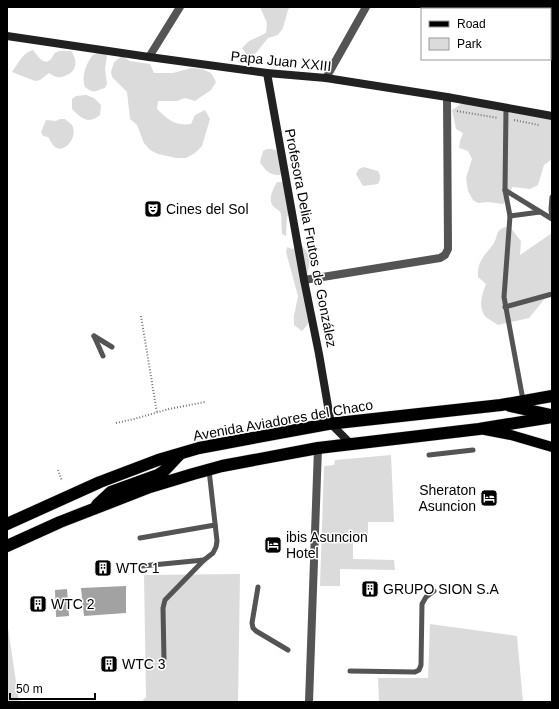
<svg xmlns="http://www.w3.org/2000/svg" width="559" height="709" font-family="Helvetica,sans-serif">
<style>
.green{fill:#dbdbdb}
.water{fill:#a2a2a2}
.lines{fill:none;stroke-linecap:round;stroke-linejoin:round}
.primary-casing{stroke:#dbdbdb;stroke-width:11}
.highway-casing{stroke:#dbdbdb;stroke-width:13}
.path{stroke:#767676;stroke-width:2;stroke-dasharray:1 2;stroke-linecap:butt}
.lane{stroke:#545454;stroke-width:5}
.street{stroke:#545454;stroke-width:8}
.secondary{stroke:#212121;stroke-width:8}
.primary{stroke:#000;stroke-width:10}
.highway{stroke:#000;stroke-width:12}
.labels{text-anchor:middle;stroke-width:3;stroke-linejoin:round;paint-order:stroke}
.street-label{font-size:14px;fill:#000;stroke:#fff}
.poi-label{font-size:14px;fill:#000;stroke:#fff;text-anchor:start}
</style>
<rect width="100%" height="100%" fill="#fff"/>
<g class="green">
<polygon points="260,7 290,7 288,10 283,28 278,35 268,38 256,53 247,55 242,48 249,41 266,33 267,23"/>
<polygon points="489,7 552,7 552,35 550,37 550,9 488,9"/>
<path d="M33,50c4,5 11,17 18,9 3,-3 2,-6 6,-7 4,-2 10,-1 14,-1 7,9 6,20 -4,24 -3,1 -6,3 -10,2 -2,0 -6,-3 -8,-4l-9,7 -5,1 -23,-9c6,-8 11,-20 21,-22z"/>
<path d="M97,53h5l5,2 -2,14 2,15 -2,4c-9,2 -10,7 -20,-1 -4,-10 1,-24 8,-32z"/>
<path d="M122,56l8,5 20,3 4,9h19l19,-5 10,1 9,4 5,9 -5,8 -16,11 -10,-3 -8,3h-19l-1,8c12,11 17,17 34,15l4,-9 10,-5 5,9 -8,27 -7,7 -9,5h-10l-18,-4 -8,-4 -6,-7 -7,-18 -7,-6 -3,-27 -15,-15 -1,-5 3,-10z"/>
<path d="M86,95l8,3 7,7 -1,10c-12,10 -19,3 -28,-6v-10l4,-3z"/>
<polygon points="461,104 473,104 481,107 491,107 552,116 552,159 544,165 538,185 530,189 512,187 510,196 503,204 488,202 478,203 473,200 468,191 466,178 472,159 468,151 459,148 460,141 463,133 456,129 452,110"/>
<path d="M60,119h5c2,2 5,4 7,6 7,12 -9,32 -19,20 -2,-2 -3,-6 -5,-8l-5,-1 -2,-4 5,-12 10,1z"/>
<path d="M267,149h5l9,3 1,19 -2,4c-10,1 -15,-5 -20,-13l3,-11z"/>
<path d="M364,167l14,4c3,5 3,8 0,13l-15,2 -7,-12 3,-5z"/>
<path d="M277,182h8l7,9 1,6v10l-6,10 -1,19 -4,-2c-1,-7 0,-14 -1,-20 -1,-4 -4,-4 -7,-7 -7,-7 -1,-18 3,-25z"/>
<path d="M510,227l11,14 -1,14 32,-22v57l-23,28 -31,7c-4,-3 -8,-5 -11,-7 -10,-9 -5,-24 -1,-34l-8,-7c-1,-17 7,-21 16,-34 3,-5 2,-11 7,-14 3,-2 6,-2 9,-2z"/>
<polygon points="302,246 308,253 310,259 307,277 312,315 308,324 302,331 294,325 294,316 298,296 286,252 287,247 292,249"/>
<polygon points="391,455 394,522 368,522 368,540 353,540 353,559 394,560 395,570 340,569 340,586 320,586 324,466 334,465 335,460"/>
<polygon points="240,574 238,702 141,702 146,697 144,575"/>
<polygon points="7,621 19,702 7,702"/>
<polygon points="430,624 517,636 523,702 379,702 378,678 428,678"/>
</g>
<g class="water">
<polygon points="126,586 126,613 84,616 81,588"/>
<polygon points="67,589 69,616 56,617 55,590"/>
</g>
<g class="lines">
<g class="primary-casing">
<polyline id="primary" points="485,430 511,435 552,447"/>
</g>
<g class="highway-casing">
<g id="highway">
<polyline points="510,406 551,415"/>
<polyline points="97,505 111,492 158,475 164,471 179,455"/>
<polyline points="7,524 100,482 158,460 199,448 328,424 501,405 552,396"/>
<polyline points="7,546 60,522 150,487 193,474 222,466 318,448 479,429 552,417"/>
</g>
</g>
<g class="path">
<polyline points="457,111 498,118"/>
<polyline points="514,120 539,125"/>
<polyline points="141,316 157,413"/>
<polyline points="116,423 134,419 169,409 205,402"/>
<polyline points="58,470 62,481"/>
</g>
<g class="lane">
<polyline points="525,7 525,9"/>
<polyline points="550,19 552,19"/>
<polyline points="506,108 505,190 510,216 540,212"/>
<polyline points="505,190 552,219"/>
<polyline points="552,197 551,209 552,219"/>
<polyline points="510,216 504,297 523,400"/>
<polyline points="505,307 552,294"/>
<polyline points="94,336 103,356"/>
<polyline points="94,336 112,347"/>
<polyline points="429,455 473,450"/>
<polyline points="140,538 215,525"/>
<polyline points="142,566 204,560"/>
<polyline points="258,587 252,623 253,628 256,631 288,650"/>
<polyline points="164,659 163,608 165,600 204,560 213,553 216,547 217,541 209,470"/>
<polyline points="350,671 415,672 419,670 421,665 422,604 426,597 434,591"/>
</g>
<g class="street">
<polyline points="149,57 180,7"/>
<polyline points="326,78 366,7"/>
<polyline points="304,280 440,258 445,255 448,249 447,97"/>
<polyline points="309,702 318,448"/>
</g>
<g class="secondary">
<polyline points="7,36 149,57 267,73 326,78 447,97 552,116"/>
<polyline points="267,73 304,280 319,354 331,424 351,444"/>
</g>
<use href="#primary" class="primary"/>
<use href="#highway" class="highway"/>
</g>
<defs>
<g id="theatre-square" transform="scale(0.9)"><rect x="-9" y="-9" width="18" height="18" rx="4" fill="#000" stroke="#fff"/><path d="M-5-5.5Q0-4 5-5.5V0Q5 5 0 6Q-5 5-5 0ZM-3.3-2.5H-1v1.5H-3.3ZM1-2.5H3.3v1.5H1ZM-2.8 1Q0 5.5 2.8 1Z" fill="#fff"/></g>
<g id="hotel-square" transform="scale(0.9)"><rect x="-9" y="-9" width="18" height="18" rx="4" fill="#000" stroke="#fff"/><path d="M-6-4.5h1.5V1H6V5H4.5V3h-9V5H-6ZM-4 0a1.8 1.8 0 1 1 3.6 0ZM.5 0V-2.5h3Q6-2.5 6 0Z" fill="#fff"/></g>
<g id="building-square" transform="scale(0.9)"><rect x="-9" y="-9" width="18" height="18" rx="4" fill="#000" stroke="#fff"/><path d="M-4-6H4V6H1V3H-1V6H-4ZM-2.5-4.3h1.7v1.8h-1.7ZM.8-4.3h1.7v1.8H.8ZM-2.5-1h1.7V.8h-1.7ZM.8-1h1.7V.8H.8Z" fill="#fff"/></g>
</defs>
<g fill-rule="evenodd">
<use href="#theatre-square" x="153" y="209"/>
<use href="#hotel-square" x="489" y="498"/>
<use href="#hotel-square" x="273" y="545"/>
<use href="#building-square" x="103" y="568"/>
<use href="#building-square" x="370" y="589"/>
<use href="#building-square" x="38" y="604"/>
<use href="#building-square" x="109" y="664"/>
</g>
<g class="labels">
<g class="street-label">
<text transform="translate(281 61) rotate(6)" y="5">Papa Juan XXIII</text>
<text transform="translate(311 238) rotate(79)" y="5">Profesora Delia Frutos de González</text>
<text transform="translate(283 420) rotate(-10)" y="5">Avenida Aviadores del Chaco</text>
</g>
<g class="poi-label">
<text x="166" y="214">Cines del Sol</text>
<text x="476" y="495" text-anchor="end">Sheraton<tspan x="476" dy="16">Asuncion</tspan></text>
<text x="286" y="542">ibis Asuncion<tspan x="286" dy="16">Hotel</tspan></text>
<text x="116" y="573">WTC 1</text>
<text x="383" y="594">GRUPO SION S.A</text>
<text x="51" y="609">WTC 2</text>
<text x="122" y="669">WTC 3</text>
</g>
</g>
<rect width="559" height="709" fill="none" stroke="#000000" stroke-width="16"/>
<rect x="421" y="8" width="130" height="52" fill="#ffffff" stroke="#999999"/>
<rect x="429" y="21" width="20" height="6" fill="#000000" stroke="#999999"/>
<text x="457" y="28" font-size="12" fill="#000000">Road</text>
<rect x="429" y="38" width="20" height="12" fill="#dbdbdb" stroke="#999999"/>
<text x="457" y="48" font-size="12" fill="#000000">Park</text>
<path d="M10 693v6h85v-6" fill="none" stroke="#000000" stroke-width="2"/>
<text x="16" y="693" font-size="12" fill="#000000" stroke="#ffffff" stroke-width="3" paint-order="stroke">50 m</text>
</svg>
